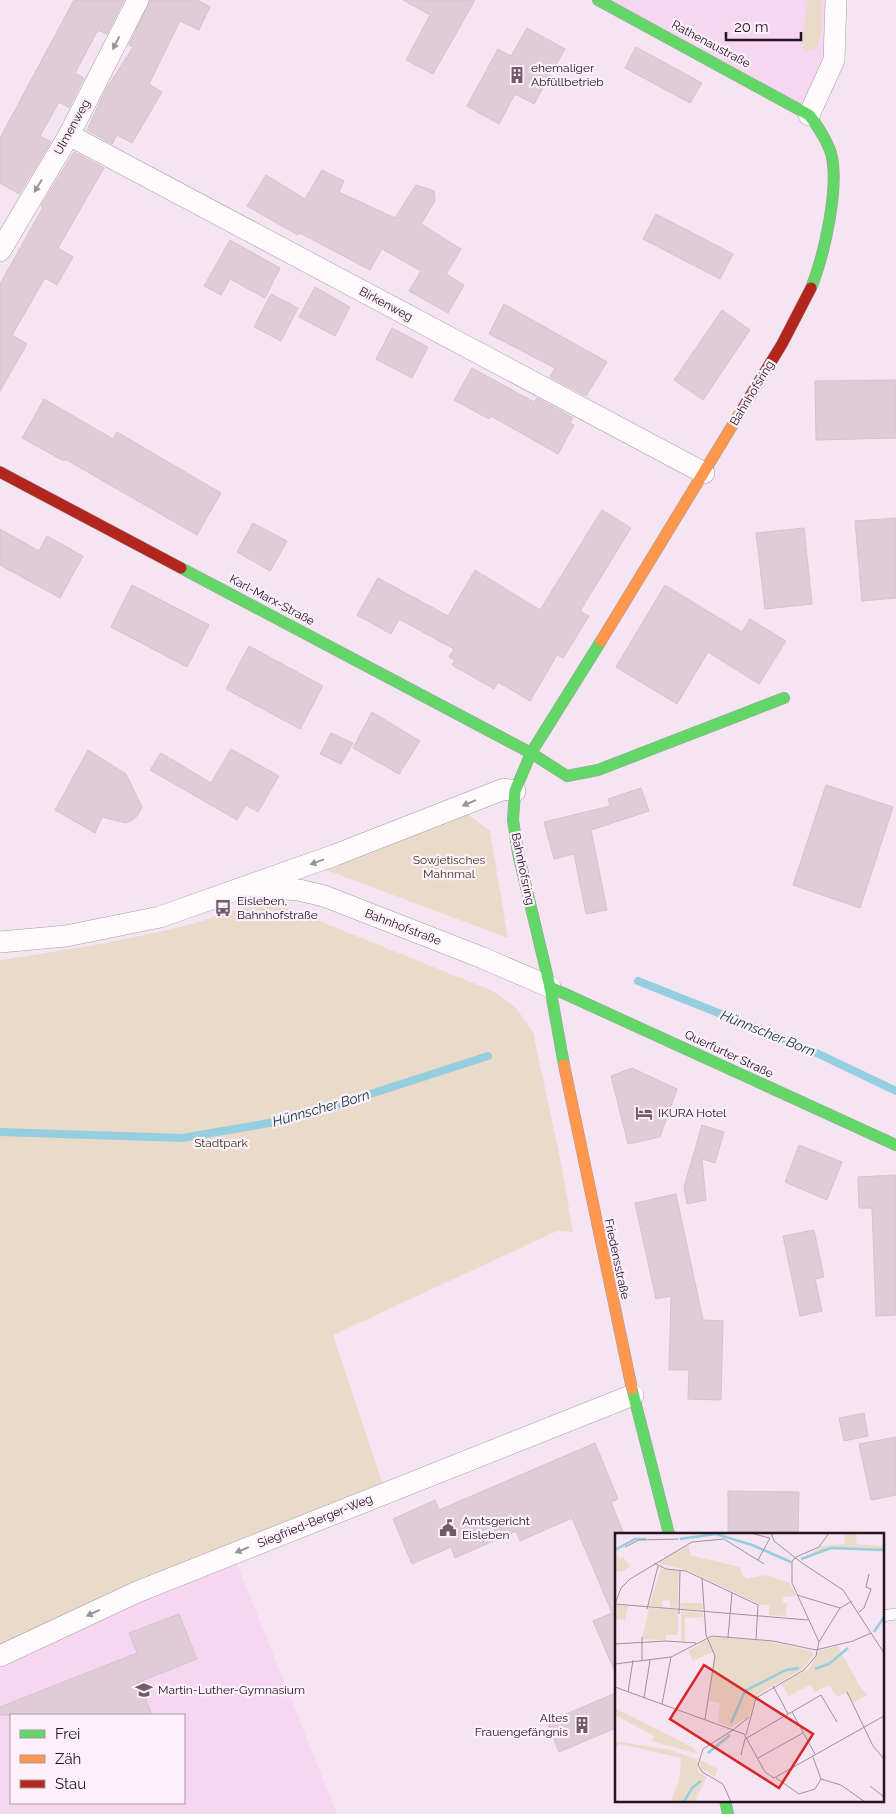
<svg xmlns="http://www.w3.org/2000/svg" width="896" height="1814" font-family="Raleway,sans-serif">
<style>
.built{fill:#f7d6f1;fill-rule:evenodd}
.green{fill:#e9dac9}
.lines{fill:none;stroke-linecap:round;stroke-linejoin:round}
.stream{stroke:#94cedf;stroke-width:8}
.building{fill:#e0ccd7;stroke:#d6c2ce}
.lane-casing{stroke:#aa9aa7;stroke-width:12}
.street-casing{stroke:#aa9aa7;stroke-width:22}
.fast-casing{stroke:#aa9aa7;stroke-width:12}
.slow-casing{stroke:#aa9aa7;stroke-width:12}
.jam-casing{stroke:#aa9aa7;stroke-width:12}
.lane{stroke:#fefbfd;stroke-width:11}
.street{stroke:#fefbfd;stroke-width:21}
.fast{stroke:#63d668;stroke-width:11}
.slow{stroke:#ff974d;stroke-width:11}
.jam{stroke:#b3261e;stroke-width:11}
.oneway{fill:#9c939a}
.labels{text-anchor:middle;stroke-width:4.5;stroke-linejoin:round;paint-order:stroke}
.street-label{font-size:12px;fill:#251322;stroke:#fcf1fa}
.poi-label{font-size:12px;fill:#251322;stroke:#fcf1fa;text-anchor:start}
.park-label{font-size:12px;fill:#403618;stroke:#fcf1fa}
.water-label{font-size:14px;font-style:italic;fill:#0c3840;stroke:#fcf1fa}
.inset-river{fill:none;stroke:#94cedf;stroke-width:2.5}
.inset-road{fill:none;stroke:#a2909f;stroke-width:1}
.view{fill:#d62828;fill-opacity:0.15;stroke:#d62828;stroke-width:2.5}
.inset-edge{fill:none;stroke:#251322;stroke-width:2.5}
</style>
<rect width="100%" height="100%" fill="#f5e4f2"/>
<g class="built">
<polygon points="598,0 836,0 834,60 809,115"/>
<path d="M235,1559l102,255h-337v-148zM11,1715h173v88h-173z"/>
</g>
<g class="green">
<path d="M808,0h14l-1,33 -4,15 -13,4c-5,-11 3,-38 4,-52z"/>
<polygon points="463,811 490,831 508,938 321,868"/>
<path d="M266,904l23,5 204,82 23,17 17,24 28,131 12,69 -16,-1 -224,104 50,150 -125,50 -258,109v-684c64,-9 129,-20 192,-36 25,-7 48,-18 74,-20z"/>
</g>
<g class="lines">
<g class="stream">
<polyline points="638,981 804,1047 896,1091"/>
<polyline points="0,1132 182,1138 293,1119 488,1056"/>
</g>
</g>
<g class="building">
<polygon points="74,0 124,0 107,34 98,30 75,73 84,78 69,108 59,102 40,136 51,142 19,194 0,183 0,138"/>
<polygon points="150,0 197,0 210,7 199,30 180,21 149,84 162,92 132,143 117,135 112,144 87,130 105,91 133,47 129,45"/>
<polygon points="403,0 475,0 433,74 406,60 430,15"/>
<polygon points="527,28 565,49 534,104 515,94 499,124 467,106 498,49 511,56"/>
<polygon points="636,47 702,83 690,103 625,68"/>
<polygon points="74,152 104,168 58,248 73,257 57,285 45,278 12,335 27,344 0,391 0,284 43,207 41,206"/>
<polygon points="322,170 344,181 339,192 395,218 416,185 434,191 435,201 421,224 461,249 446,274 464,285 448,313 409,291 421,271 382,249 370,270 300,233 298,235 247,206 266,175 305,199"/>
<polygon points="656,214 733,254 720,279 643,239"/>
<polygon points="230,240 280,268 265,298 230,279 221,295 204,286"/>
<polygon points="315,287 350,307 335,336 299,317"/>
<polygon points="271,294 298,308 281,341 254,327"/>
<polygon points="504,304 607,362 586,396 550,377 555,368 489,334"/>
<polygon points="722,310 750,330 703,400 674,380"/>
<polygon points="392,328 428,347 412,378 376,359"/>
<polygon points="472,368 534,402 537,398 573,418 570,423 574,425 558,454 491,416 489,419 454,400"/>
<polygon points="896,380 896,438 816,440 815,381"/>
<polygon points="44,399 113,439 117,432 221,493 197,535 65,459 64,461 22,438"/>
<polygon points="602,510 631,528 580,611 589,616 563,658 557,655 530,701 498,682 494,689 452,665 455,660 449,657 454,649 399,619 391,634 357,615 378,578 448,616 475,570 540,610"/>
<polygon points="896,518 896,598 862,601 855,521"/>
<polygon points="253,523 287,541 270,571 237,552"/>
<polygon points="804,528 812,604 765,609 756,533"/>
<polygon points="0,529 39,551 47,536 83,556 60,598 0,565"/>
<polygon points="132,585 209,625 187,667 111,627"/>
<polygon points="665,585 742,632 750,619 786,641 759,684 708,652 677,704 616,667"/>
<polygon points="249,646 323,686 300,729 226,689"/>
<polygon points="372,712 420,741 399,774 353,748"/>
<polygon points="331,733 353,743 341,764 320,754"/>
<polygon points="231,749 279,776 258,812 246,805 237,820 150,770 161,753 211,783"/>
<polygon points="88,750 126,774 142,807 138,815 132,820 126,823 102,817 95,833 55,810"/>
<polygon points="826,785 893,807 860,908 793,885"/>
<polygon points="641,788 649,811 591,830 607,910 586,914 574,854 554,859 544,822 610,806 608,799"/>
<polygon points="632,1068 677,1089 660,1137 628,1144 611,1076"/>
<polygon points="702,1125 724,1132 715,1163 702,1159 706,1200 687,1204 684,1187"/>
<polygon points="799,1145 842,1162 827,1200 785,1182"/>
<polygon points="896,1175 896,1315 876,1316 872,1208 859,1208 858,1177"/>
<polygon points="676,1194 703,1320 723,1321 721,1400 688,1399 689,1370 669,1370 671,1296 656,1299 635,1203"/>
<polygon points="814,1230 824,1277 815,1279 822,1311 800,1316 783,1236"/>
<polygon points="864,1413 868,1436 844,1441 839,1418"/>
<polygon points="896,1437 896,1495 871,1500 859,1444"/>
<polygon points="595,1443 618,1499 611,1502 624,1534 616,1534 616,1674 593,1621 612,1613 572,1518 520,1541 516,1531 455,1558 451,1547 412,1564 393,1519 435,1500 439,1510"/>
<polygon points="728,1491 799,1492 798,1534 728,1534"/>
<polygon points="179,1614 197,1659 139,1682 152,1715 0,1715 0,1707 137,1653 129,1633"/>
<polygon points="616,1693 616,1728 559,1752 547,1722"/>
</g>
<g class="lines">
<g class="lane-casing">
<polyline id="lane" points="882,1616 896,1614"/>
</g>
<g class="street-casing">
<g id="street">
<polyline points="809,115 834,60 836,0"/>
<polyline points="69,135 704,473"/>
<polyline points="0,251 69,135 138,0"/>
<polyline points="259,887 299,890 324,896 483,958 550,987"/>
<polyline points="0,942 66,936 160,917 335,855 504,789 515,791"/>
<polyline points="0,1656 137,1592 633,1395"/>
</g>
</g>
<g class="fast-casing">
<g id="fast">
<path d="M598,0l211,115 4,5c7,10 14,21 18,33 9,34 -7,103 -20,135"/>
<polyline points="181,568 531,753 567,776 598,770 784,698"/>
<polyline points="550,987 896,1145"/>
<polyline points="564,1065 550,987 518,853 513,820 515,791 531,753 601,641"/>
<polyline points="632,1389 669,1534"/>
<polyline points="725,1800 728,1814"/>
</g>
</g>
<g class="slow-casing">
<g id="slow">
<polyline points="601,641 743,408"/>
<polyline points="564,1065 632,1389"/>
</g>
</g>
<g class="jam-casing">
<g id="jam">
<polyline points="743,408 782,344 811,288"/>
<polyline points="0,472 181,568"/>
</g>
</g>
<use href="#lane" class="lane"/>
<use href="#street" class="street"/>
<use href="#fast" class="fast"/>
<use href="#slow" class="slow"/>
<use href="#jam" class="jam"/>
</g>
<defs><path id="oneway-solid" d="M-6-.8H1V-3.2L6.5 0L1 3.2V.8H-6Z" transform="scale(1.25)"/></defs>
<g class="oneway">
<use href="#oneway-solid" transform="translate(116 43) rotate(117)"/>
<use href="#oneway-solid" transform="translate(38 186) rotate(121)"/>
<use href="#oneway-solid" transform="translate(469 803) rotate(158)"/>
<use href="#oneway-solid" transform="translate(317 862) rotate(160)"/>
<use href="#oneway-solid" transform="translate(242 1550) rotate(158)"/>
<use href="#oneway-solid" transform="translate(93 1613) rotate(155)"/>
</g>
<defs>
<g id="building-bare" transform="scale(1.35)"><path d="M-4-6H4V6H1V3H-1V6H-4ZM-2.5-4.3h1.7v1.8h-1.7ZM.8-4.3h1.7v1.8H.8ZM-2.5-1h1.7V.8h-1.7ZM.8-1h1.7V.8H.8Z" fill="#6e5c6b" stroke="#fcf1fa" stroke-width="2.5" paint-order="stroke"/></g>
<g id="bus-bare" transform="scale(1.35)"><path d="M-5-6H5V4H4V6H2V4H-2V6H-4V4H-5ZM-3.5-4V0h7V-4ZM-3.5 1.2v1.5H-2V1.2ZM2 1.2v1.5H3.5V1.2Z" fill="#6e5c6b" stroke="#fcf1fa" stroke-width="2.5" paint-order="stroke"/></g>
<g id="hotel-bare" transform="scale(1.35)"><path d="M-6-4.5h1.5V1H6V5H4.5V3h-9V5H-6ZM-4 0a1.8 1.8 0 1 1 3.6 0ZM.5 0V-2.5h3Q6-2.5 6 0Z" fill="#6e5c6b" stroke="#fcf1fa" stroke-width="2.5" paint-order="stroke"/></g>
<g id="civic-bare" transform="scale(1.35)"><path d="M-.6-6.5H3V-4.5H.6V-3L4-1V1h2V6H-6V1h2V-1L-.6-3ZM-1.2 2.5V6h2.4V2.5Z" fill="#6e5c6b" stroke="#fcf1fa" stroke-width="2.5" paint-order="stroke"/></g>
<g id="school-bare" transform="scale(1.35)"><path d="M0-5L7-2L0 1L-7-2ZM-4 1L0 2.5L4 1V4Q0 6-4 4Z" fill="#6e5c6b" stroke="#fcf1fa" stroke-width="2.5" paint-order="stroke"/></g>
</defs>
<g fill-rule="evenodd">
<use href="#building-bare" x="517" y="75"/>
<use href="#bus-bare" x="223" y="908"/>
<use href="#hotel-bare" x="644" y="1113"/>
<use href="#civic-bare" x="448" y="1528"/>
<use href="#school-bare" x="144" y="1690"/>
<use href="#building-bare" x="582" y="1725"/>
</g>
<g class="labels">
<g class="street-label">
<text transform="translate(711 44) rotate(28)" y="4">Rathenaustraße</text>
<text transform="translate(72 127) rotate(-61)" y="4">Ulmenweg</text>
<text transform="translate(386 304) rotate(28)" y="4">Birkenweg</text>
<text transform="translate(752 393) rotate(-59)" y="4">Bahnhofsring</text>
<text transform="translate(272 600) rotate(28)" y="4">Karl-Marx-Straße</text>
<text transform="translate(523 869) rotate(78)" y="4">Bahnhofsring</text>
<text transform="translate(403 927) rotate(21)" y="4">Bahnhofstraße</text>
<text transform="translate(729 1054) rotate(25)" y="4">Querfurter Straße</text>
<text transform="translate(617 1259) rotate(78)" y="4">Friedensstraße</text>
<text transform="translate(315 1521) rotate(-22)" y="4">Siegfried-Berger-Weg</text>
</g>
<g class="poi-label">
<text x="531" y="72">ehemaliger<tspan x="531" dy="14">Abfüllbetrieb</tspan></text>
<text x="237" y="905">Eisleben,<tspan x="237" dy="14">Bahnhofstraße</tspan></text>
<text x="658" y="1117">IKURA Hotel</text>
<text x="462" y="1525">Amtsgericht<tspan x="462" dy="14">Eisleben</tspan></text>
<text x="158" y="1694">Martin-Luther-Gymnasium</text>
<text x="568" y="1722" text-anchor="end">Altes<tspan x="568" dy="14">Frauengefängnis</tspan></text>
</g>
<g class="park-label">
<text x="449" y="864">Sowjetisches<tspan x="449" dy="14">Mahnmal</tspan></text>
<text x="221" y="1147">Stadtpark</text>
</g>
<g class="water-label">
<text transform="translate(768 1033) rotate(22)" y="5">Hünnscher Born</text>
<text transform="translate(321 1108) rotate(-16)" y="5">Hünnscher Born</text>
</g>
</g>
<g transform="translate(615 1533)">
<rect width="269" height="269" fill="#f5e4f2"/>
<path d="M230,0h12l-1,11 28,2v5l-53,-2 -29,11 20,-14 22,-2zM74,12l1,10 50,12 1,7 6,5 18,-4 25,8 6,13 -13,1v6h4l-1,13 -17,-1v-10h-8l-74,-35 -30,-7zM0,21l5,5 3,-2 7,9 -6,5 -9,1zM46,36l18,2 -2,37 -7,-1v-7l-8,1v6l-13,-2zM65,70h22l1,8 -22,-2zM1,72l12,1 -3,14 -10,-1zM34,75l29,2v25h-12v5l-24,-1zM66,78l22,2v4l-18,1v23h-4zM97,104l54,4 45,10 3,4 -11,14 -45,25 -9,22 -18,11 -14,-5 3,-19 -11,-2 5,-50 -21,10 -5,-10zM223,113l22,41 8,8 -15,8 -6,-11 -10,5 -8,-12 -14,7 -5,-7 -21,11 -8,-13 28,-14 10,-18zM0,175l78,40 6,6 -48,-13 3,-5 -39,-21zM0,208l55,9 27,9 1,13 9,5 -11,22 4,3h-30l9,-20 2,-24 -61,-14 -5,5zM85,227l18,9 -3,8 -15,-9z" fill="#e9dac9"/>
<path class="inset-river" d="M65,6l36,-5 36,11 39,17M0,17l20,-11h11M186,26l30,-11 53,2M259,99l10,-15M200,136l14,-5 19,-16M116,190l14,-32 41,-21 13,-2M93,220l22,-18M69,269l8,-14 9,-7"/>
<path class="inset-road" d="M136,0l18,5M156,0l3,8 28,22 41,27 41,63M10,14l14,-7 40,-1M181,24l23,-10 10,-14M143,27l12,-22M39,30l12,6 20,2 72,34 -2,34M87,45l4,57 9,21 -10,63M182,62l43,13M0,71l193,16M0,71l6,-16 9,-9 62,-37 32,-3 40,25M32,76l11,-43M244,79l5,-4 7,-19 -5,-2 3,-13M64,81l1,-44M27,104v23M113,104l4,-44M204,109l21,-34 12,-7M0,111l51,-3 30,2M0,131l56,-7 41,-21 61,5 43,9 37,-9 18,-8M158,153l15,28M0,154l129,47 21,38 9,6 110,-62M13,159l5,-32M232,159l26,54 11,13M29,165l6,-38M47,171l9,-47M177,179l23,42M118,197l16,-13M131,202l10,-37 48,-28 12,-14 3,-14 -27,-59v-22l4,-4M126,222l4,-16 76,-44 16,27M198,224l8,22M143,225l45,-25M161,245l23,16 16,-5 6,-10M206,246l20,6 24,17M255,253l14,11M116,269l-8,-18 -21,-12 -4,-7 5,-16 30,-19"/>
<path class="view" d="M89,132l109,69 -34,54 -109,-69z"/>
<rect width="269" height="269" class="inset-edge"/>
</g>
<rect x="10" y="1714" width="175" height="90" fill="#fcf1fa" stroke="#a698a4"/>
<rect x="20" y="1730" width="25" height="8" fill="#63d668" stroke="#a698a4"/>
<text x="55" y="1739" font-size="15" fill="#251322">Frei</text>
<rect x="20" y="1755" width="25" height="8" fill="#ff974d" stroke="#a698a4"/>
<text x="55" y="1764" font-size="15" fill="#251322">Zäh</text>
<rect x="20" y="1780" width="25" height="8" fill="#b3261e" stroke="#a698a4"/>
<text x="55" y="1789" font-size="15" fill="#251322">Stau</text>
<path d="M726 32v8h75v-8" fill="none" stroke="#251322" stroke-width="2.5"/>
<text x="734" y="32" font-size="15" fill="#251322" stroke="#fcf1fa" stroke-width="4" paint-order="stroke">20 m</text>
</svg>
